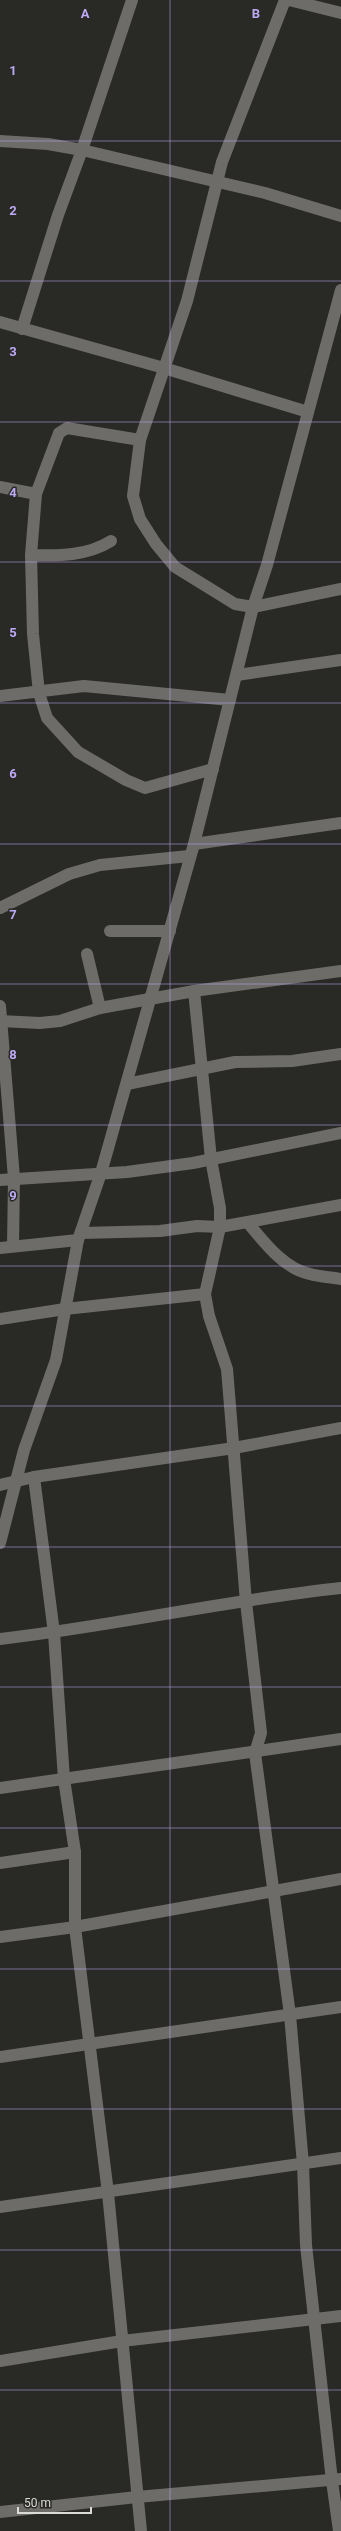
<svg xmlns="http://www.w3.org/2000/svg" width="341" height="2531" font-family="Roboto,sans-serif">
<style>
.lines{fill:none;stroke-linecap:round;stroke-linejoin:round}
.minor{stroke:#6d6c68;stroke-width:12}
.grid{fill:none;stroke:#bda9f5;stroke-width:1;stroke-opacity:0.55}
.grid-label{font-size:13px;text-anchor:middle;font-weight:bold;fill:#bda9f5;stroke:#292925;stroke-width:3;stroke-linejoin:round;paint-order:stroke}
</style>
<rect width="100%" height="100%" fill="#292925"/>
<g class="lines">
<g class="minor">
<polyline points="285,0 222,162 187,301 140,440 133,496 140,519 156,544 175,567 235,604 253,607 341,589"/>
<polyline points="289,0 341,13"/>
<polyline points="0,141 48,144 82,150 265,193 341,216"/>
<polyline points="0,322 164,368 308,412"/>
<polyline points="22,329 58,215 82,150 132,0"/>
<polyline points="0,487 36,494 59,433 67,428 140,440"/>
<polyline points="36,494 31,555 33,634 39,693 47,718 78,752 126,780 145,788 213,769"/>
<path d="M31,555c28,1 56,1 80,-14"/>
<polyline points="237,675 341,660"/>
<polyline points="0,696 84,686 230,700"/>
<polyline points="194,844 341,823"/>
<polyline points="0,908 69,874 100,865 189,856"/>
<polyline points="110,931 170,931"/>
<polyline points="87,954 100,1008"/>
<polyline points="194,991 211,1159 220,1208 220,1227 205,1294 209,1316 227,1369 246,1602 261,1733 255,1753 290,2015 303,2164 306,2245 332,2481 339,2531"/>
<polyline points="0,1006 14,1178 13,1246"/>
<polyline points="0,1021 40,1023 60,1021 100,1008 194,991 341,971"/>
<polyline points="127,1084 235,1062 292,1061 341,1054"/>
<polyline points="0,1180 127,1172 193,1163 341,1133"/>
<path d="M248,1223c16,19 36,46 62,51 10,3 21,3 31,5"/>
<polyline points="81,1233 160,1231 197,1226 220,1227 341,1205"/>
<polyline points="0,1248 78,1240"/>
<polyline points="0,1319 65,1309 205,1294"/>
<polyline points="34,1477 54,1633 64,1779 75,1852 75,1927 108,2193 141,2531"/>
<polyline points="0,1485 34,1477 234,1448 341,1428"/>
<polyline points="0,1543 24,1450 56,1360 78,1240 101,1173 194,844 253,607 267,565 341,290"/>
<path d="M0,1639c114,-13 227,-39 341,-51"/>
<polyline points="0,1788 341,1739"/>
<polyline points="0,1863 75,1852"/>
<polyline points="0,1937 75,1927 341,1879"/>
<polyline points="0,2057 341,2007"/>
<polyline points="0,2207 341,2158"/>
<polyline points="0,2361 122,2341 341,2316"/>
<polyline points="0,2512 137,2497 341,2479"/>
</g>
</g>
<path class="grid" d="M170,0v2531M0,141h341M0,281h341M0,422h341M0,562h341M0,703h341M0,844h341M0,984h341M0,1125h341M0,1266h341M0,1406h341M0,1547h341M0,1687h341M0,1828h341M0,1969h341M0,2109h341M0,2250h341M0,2390h341"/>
<g class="grid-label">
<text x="85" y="18">A</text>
<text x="256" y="18">B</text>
<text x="13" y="75">1</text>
<text x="13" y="215">2</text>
<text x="13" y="356">3</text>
<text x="13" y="497">4</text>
<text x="13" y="637">5</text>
<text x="13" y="778">6</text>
<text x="13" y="919">7</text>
<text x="13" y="1059">8</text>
<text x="13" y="1200">9</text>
</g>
<path d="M18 2507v6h73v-6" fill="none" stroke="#dcdbd9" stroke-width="2"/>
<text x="24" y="2507" font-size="12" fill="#dcdbd9" stroke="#292925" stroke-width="3" paint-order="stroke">50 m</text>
</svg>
